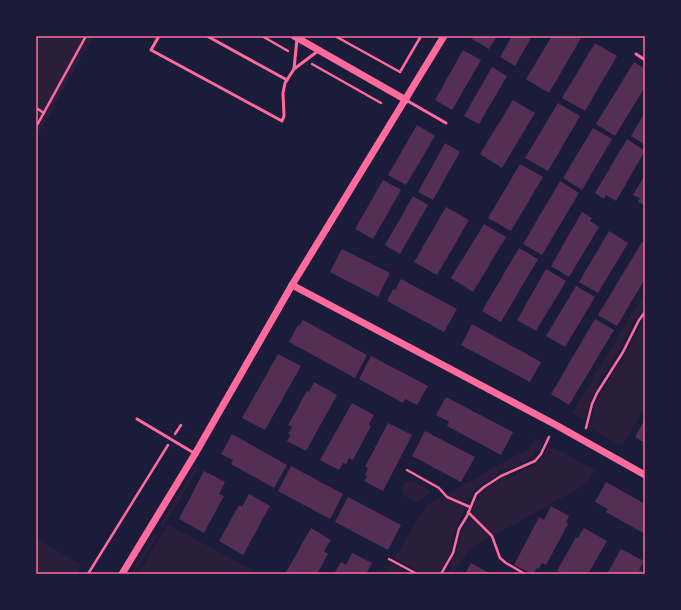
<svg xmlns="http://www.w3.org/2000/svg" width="681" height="610" font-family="'Fira Sans',sans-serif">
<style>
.green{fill:#2a1e3b}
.building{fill:#542f53}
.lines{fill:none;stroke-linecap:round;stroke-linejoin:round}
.path{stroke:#ff6b9d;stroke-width:2.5}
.service{stroke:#ff6b9d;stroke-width:3}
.tertiary{stroke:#ff6b9d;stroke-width:7}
.neatline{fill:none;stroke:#ff6b9d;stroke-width:1.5}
</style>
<rect width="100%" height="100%" fill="#1b1b3a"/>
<g class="green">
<polygon points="36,36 93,36 36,139"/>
<path d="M645,292v15l-8,12h-2c-4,7 -8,18 -13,27 -16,26 -30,44 -37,74l-13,-7z"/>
<polygon points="645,317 645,407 622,446 589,428 596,402 601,393 629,347"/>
<polygon points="535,438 543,442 539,451 536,450 534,454 536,455 534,457 503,472 501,470 497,472 499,475 482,484 476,489 468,500 463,502 447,494 531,447"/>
<path d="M549,445l46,25 -7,13 -73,41 -22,11 -11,-10 -10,-13 3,-12 3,2 2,-4 -2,-1c7,-11 23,-18 34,-23l1,2 3,-1v-2l19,-8 6,-6h2l2,-3 -1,-1z"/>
<polygon points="195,467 199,467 163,527 160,525"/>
<polygon points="411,480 431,491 418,503 404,496 401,490 405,482"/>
<polygon points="444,496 448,500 464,507 465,510 454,534 450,552 445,563 437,574 425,574 394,558 427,505"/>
<path d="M470,516l15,17 5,4c-22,12 -24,16 -37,37h-8l3,-4 2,1 2,-3 -2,-2 5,-11 7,-25z"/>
<polygon points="168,524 259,574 138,574"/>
<polygon points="154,534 158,535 134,574 130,574"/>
<polygon points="36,539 82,565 76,574 36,574"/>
<polygon points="391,563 410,574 385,574"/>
</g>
<g class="building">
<polygon points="473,36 497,36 489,49 472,39"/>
<polygon points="512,36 532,36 515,66 500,57"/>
<polygon points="552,36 578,36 581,38 549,93 526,79"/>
<polygon points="595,43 617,56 585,111 562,98"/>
<polygon points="463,50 481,60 452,110 435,100"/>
<polygon points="634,62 645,69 645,87 615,136 596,124"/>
<polygon points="492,67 507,76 479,124 464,116"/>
<polygon points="513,100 535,113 502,168 480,154"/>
<polygon points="558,103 580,116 548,171 525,158"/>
<polygon points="645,112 645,145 631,136"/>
<polygon points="417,125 435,136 406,185 388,175"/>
<polygon points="593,128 612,139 582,190 563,178"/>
<polygon points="627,139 645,151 616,201 606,195 604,199 595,193"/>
<polygon points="445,143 460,152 433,200 418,192"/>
<polygon points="520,164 543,177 511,231 488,218"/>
<polygon points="645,175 645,204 644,205 638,202 640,198 633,195"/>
<polygon points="383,180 401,190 373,239 355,229"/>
<polygon points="560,181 579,193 542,255 523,244"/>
<polygon points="413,196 428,205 400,254 385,245"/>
<polygon points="446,207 469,220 437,275 414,262"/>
<polygon points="582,212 592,218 590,221 599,227 569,277 551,266"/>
<polygon points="484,224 506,237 473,292 451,278"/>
<polygon points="609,231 628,243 598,293 579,282"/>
<polygon points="642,242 645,243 645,279 617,326 598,315"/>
<polygon points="519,248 538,259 501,322 482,311"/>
<polygon points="342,249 390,273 378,297 330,272"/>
<polygon points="546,269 566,281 536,331 517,320"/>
<polygon points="401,279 457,309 444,332 387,301 393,289 395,290"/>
<polygon points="576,286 595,297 565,347 546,336"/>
<polygon points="595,319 614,330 569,405 551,394"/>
<polygon points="303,320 367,355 355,378 289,342 298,325 299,326"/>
<polygon points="472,324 541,362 530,382 461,345"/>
<polygon points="278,354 301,366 265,430 242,418"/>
<polygon points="371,356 428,386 417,405 405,399 403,403 359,379"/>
<polygon points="314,382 337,395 306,451 287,441 291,435 288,434 292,427 288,425 307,391 309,392"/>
<polygon points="446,397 513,432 501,455 447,426 449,422 436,415"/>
<polygon points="352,403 374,415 369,424 371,426 353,460 349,458 346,464 343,463 339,470 320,460"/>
<polygon points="645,419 645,445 642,444 643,442 635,437"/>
<polygon points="388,423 412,435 383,491 364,481 367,476 365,475 368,468 365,467"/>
<polygon points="425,431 475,457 461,482 412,456"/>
<polygon points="232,434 287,465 274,488 231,464 233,460 221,454"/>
<polygon points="291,466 343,494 330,519 278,491"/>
<polygon points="204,471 225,482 219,494 224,496 204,533 179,519"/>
<polygon points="606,482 645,504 645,534 606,512 608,509 595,502"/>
<polygon points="249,494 270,506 243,555 219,541 239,505 242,507"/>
<polygon points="348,497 401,525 388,550 335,522"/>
<polygon points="551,506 569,516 566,522 568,524 546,565 542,563 539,569 537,568 533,574 532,574 514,565 539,517 544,520"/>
<polygon points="311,528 331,540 324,551 328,554 317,574 285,574"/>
<polygon points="584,528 607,541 588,574 561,574 562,573 557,571 576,537 578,538"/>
<polygon points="621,549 644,561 639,570 642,571 640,574 607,574"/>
<polygon points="352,553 372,563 366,574 334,574 341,562 346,565"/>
<polygon points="471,563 491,574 465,574"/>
</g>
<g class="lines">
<g class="path">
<polyline points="262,36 288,51"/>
<polyline points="335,36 400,72"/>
<polyline points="312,64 381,103"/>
<polyline points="400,72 421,36"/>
<polyline points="36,108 44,113"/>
<polyline points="36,127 86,36"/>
<polyline points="586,428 592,404 597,393 623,352 639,320 645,312"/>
<polyline points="175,434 181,425"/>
<polyline points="407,470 439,488 447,497 470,507"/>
<polyline points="468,512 492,536 500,558 506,563 525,574"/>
<polyline points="389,559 417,574"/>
<polyline points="88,574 168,445"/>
<polyline points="441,574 453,553 459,529 467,516 476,494 484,487 501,476 535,461 541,454 549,437"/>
</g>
<g class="service">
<polyline points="159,36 151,50 282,121 284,116 283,93 285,83 294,69 297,39"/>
<polyline points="207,36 287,80"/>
<polyline points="636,54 645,60"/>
<polyline points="294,69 318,51"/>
<polyline points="406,100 446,123"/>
<polyline points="137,419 194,453"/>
</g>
<g class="tertiary">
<polyline points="294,36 406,100"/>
<polyline points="292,285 556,425 645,475"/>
<polyline points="122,574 195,454 292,285 444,36"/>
</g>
</g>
<rect width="681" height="610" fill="none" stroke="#1b1b3a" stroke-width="74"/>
<rect x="37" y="37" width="607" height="536" class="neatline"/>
</svg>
